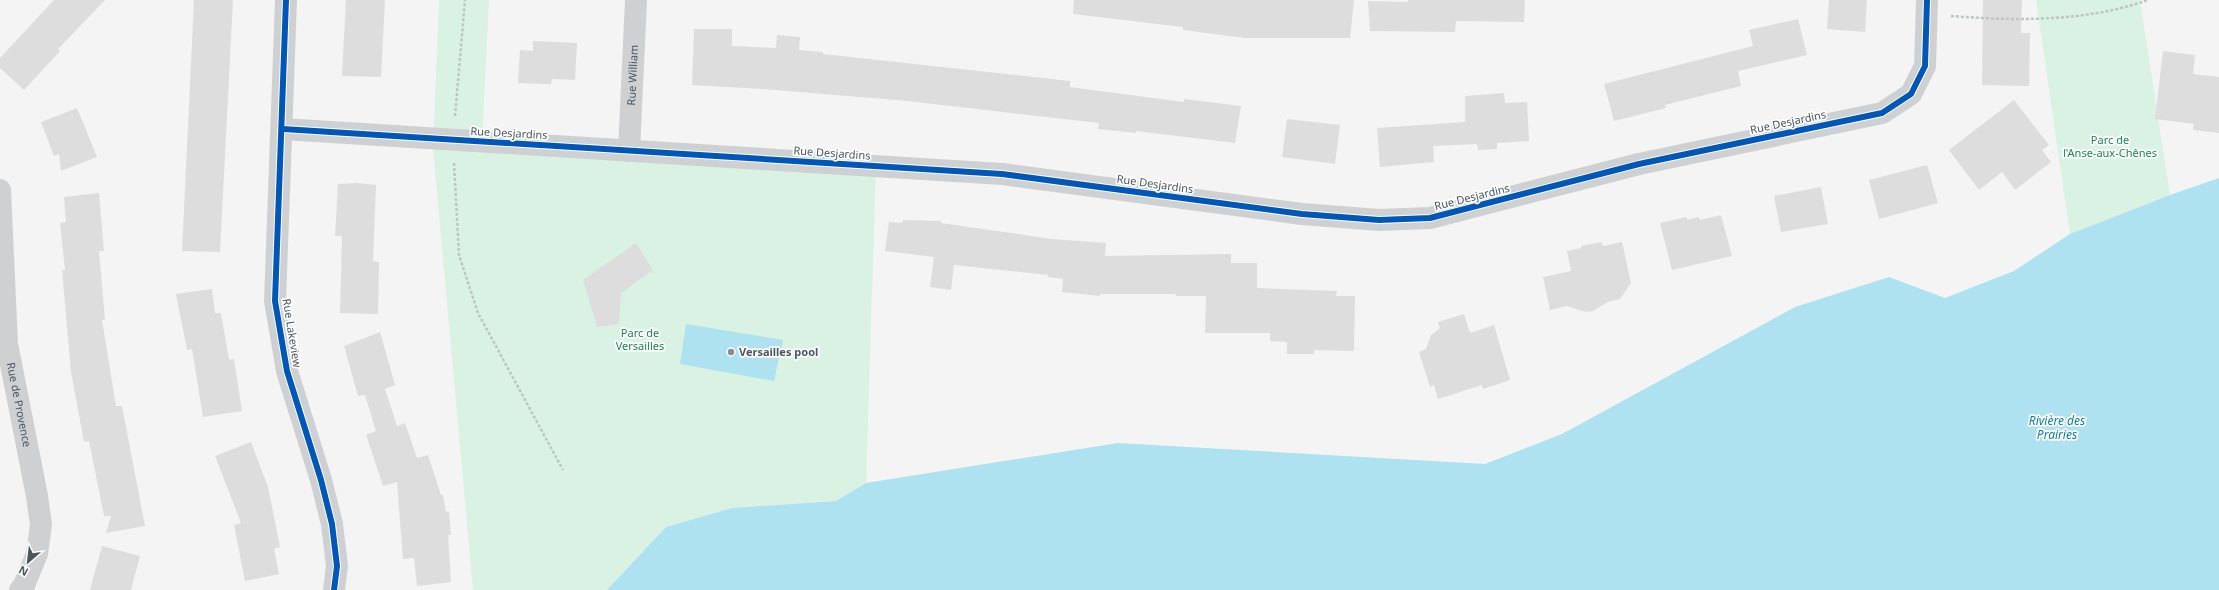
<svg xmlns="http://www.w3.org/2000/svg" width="2219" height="590" font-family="'Noto Sans',sans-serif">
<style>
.green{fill:#d9f2e3}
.water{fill:#aee2f0}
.building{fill:#ddddde}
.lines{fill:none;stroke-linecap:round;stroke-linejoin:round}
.path{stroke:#bcc7c4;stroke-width:2.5;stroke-dasharray:3 2;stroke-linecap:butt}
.minor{stroke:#ced0d2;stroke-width:22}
.cycleway-casing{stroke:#fff;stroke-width:8}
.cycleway{stroke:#0057b8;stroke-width:6}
.poi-dot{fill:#868d94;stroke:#fff;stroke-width:1.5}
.labels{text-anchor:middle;stroke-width:3.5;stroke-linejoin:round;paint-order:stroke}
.street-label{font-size:11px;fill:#4a5661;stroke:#fff}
.park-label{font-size:11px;fill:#17864f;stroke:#fff}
.poi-label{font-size:11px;font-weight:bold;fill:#4a5661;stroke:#fff;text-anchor:start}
.water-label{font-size:12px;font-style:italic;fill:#0c7c9b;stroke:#fff}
</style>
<rect width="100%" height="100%" fill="#f4f4f4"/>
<g class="green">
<polygon points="439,0 489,0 482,141 876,166 866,483 836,501 732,508 666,527 607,590 473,590 433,148"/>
<polygon points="2036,0 2140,0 2170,195 2070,234"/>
</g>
<g class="water">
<polygon points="2219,178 2219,590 607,590 666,527 732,508 836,501 866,483 1118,443 1485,464 1562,434 1795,307 1889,277 1945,298 2014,271 2070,234 2170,195"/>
<polygon points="686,324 783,340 774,381 680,364"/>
</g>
<g class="building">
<polygon points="54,0 105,0 58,49 60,51 24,90 0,68 0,58"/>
<polygon points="194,0 233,0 220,252 182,251"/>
<polygon points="346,0 385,0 381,77 342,76"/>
<polygon points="1074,0 1354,0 1350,38 1245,38 1183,30 1183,27 1073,14"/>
<polygon points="1408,0 1525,0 1524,22 1456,21 1455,32 1370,31 1368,1 1408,2"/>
<polygon points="1829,0 1867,0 1865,32 1827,29"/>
<polygon points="1983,0 2022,0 2021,33 2030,33 2029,86 1982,85"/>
<polygon points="1798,19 1807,55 1738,71 1741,86 1665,105 1666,108 1614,121 1604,84 1753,46 1749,30"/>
<polygon points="694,29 732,29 732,46 776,48 777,35 800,37 799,50 823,52 823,54 1070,81 1070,87 1184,102 1184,99 1241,106 1235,143 1136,131 1136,133 1098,129 1099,123 908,101 763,89 692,85"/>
<polygon points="533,41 577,43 575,80 552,79 551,84 518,83 520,50 533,51"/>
<polygon points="2163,51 2195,55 2193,74 2219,77 2219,133 2193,130 2194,124 2155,119"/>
<polygon points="1504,93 1505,103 1527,102 1529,141 1497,143 1497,149 1478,150 1477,144 1433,146 1434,162 1380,167 1377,128 1465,122 1465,96"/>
<polygon points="2014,100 2049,145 2042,150 2051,162 2015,190 2002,172 1979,190 1949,150"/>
<polygon points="77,108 97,157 61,171 59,154 54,156 41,122"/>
<polygon points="1287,119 1340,125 1335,164 1282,157"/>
<polygon points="1927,165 1938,203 1879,219 1869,180"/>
<polygon points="357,183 376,185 373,261 379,262 378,314 340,313 342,236 335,236 338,184"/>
<polygon points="1821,187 1828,224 1781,232 1774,196"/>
<polygon points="99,193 104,251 99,251 105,320 102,320 116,406 122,406 145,526 106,533 111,516 104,516 89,441 84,442 71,372 62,270 65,270 60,223 66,222 64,197"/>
<polygon points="1721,215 1732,256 1672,270 1660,223 1687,217 1687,220 1699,217 1700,220"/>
<polygon points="903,220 941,221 941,223 1052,239 1106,243 1105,256 1231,254 1231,263 1257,263 1257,288 1337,291 1336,296 1355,296 1354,351 1314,350 1314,354 1287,354 1287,342 1270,341 1270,333 1205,333 1206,296 1175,296 1176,294 1100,294 1100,296 1062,292 1063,279 1048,277 1048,275 954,265 951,290 930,287 934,257 885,251 889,222 902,223"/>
<polygon points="1601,242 1603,246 1622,242 1631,283 1620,299 1608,302 1593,311 1586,312 1567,306 1550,310 1543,277 1571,271 1567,251 1581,248 1581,246"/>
<polygon points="636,243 653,270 621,293 619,324 597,327 583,280"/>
<polygon points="212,289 215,313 221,313 229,360 234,359 242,411 203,417 192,349 187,350 176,294"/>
<polygon points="1464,314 1470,333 1494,325 1510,380 1483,389 1482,385 1438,399 1434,385 1430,387 1419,352 1426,349 1431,335 1440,328 1438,322"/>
<polygon points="380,332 395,385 385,389 397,426 405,423 417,458 428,455 441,495 443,495 446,512 449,511 451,535 448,535 451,582 417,586 414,558 403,559 397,482 383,486 366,435 376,431 365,395 358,396 344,346"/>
<polygon points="251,442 268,487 280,547 274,549 279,574 245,581 234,525 241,523 215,456"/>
<polygon points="102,546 140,556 131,590 90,590"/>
</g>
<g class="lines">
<g class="path">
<path d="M1951,16c65,5 135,6 197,-16"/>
<polyline points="455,116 465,0"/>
<polyline points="454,163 459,255 478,313 563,470"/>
</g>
<g class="minor">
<polyline points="286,0 275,301 287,371 321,480 332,524 337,566 334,590"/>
<polyline points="283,129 1002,174 1302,214 1379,220 1430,218 1639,164 1882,113 1911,94 1925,66 1927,0"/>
<path id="s1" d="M629,151l7,-151"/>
<path id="s2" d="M0,190l7,154 30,152 4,29 -4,29 -13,31 -4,5"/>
</g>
<g class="cycleway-casing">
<g id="cycleway">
<polyline points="286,0 275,301 287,371 321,480 332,524 337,566 334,590"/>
<polyline points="283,129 1002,174 1302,214 1379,220 1430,218 1639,164 1882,113 1911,94 1925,66 1927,0"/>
</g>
</g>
<use href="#cycleway" class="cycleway"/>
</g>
<circle class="poi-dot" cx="731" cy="352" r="4"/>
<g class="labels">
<g class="street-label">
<text dy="4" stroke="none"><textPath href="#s1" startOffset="76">Rue William</textPath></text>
<text transform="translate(1788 122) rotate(-12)" y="4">Rue Desjardins</text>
<text transform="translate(509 133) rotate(3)" y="4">Rue Desjardins</text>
<text transform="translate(832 153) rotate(4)" y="4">Rue Desjardins</text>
<text transform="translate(1155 184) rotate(8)" y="4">Rue Desjardins</text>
<text transform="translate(1472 197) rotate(-14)" y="4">Rue Desjardins</text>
<text transform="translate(292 333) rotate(81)" y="4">Rue Lakeview</text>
<text dy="4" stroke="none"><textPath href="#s2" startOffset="216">Rue de Provence</textPath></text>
</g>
<g class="park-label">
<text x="2110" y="144">Parc de<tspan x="2110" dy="13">l'Anse-aux-Chênes</tspan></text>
<text x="640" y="337">Parc de<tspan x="640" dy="13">Versailles</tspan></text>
</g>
<g class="poi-label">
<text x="739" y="356">Versailles pool</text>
</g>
<g class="water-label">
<text x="2057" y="425">Rivière des<tspan x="2057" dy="14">Prairies</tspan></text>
</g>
</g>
<g transform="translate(28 562) rotate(208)" stroke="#ffffff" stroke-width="3" paint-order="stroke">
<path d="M0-3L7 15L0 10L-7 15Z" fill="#4a5661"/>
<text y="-6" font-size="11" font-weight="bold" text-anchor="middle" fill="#4a5661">N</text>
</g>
</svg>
